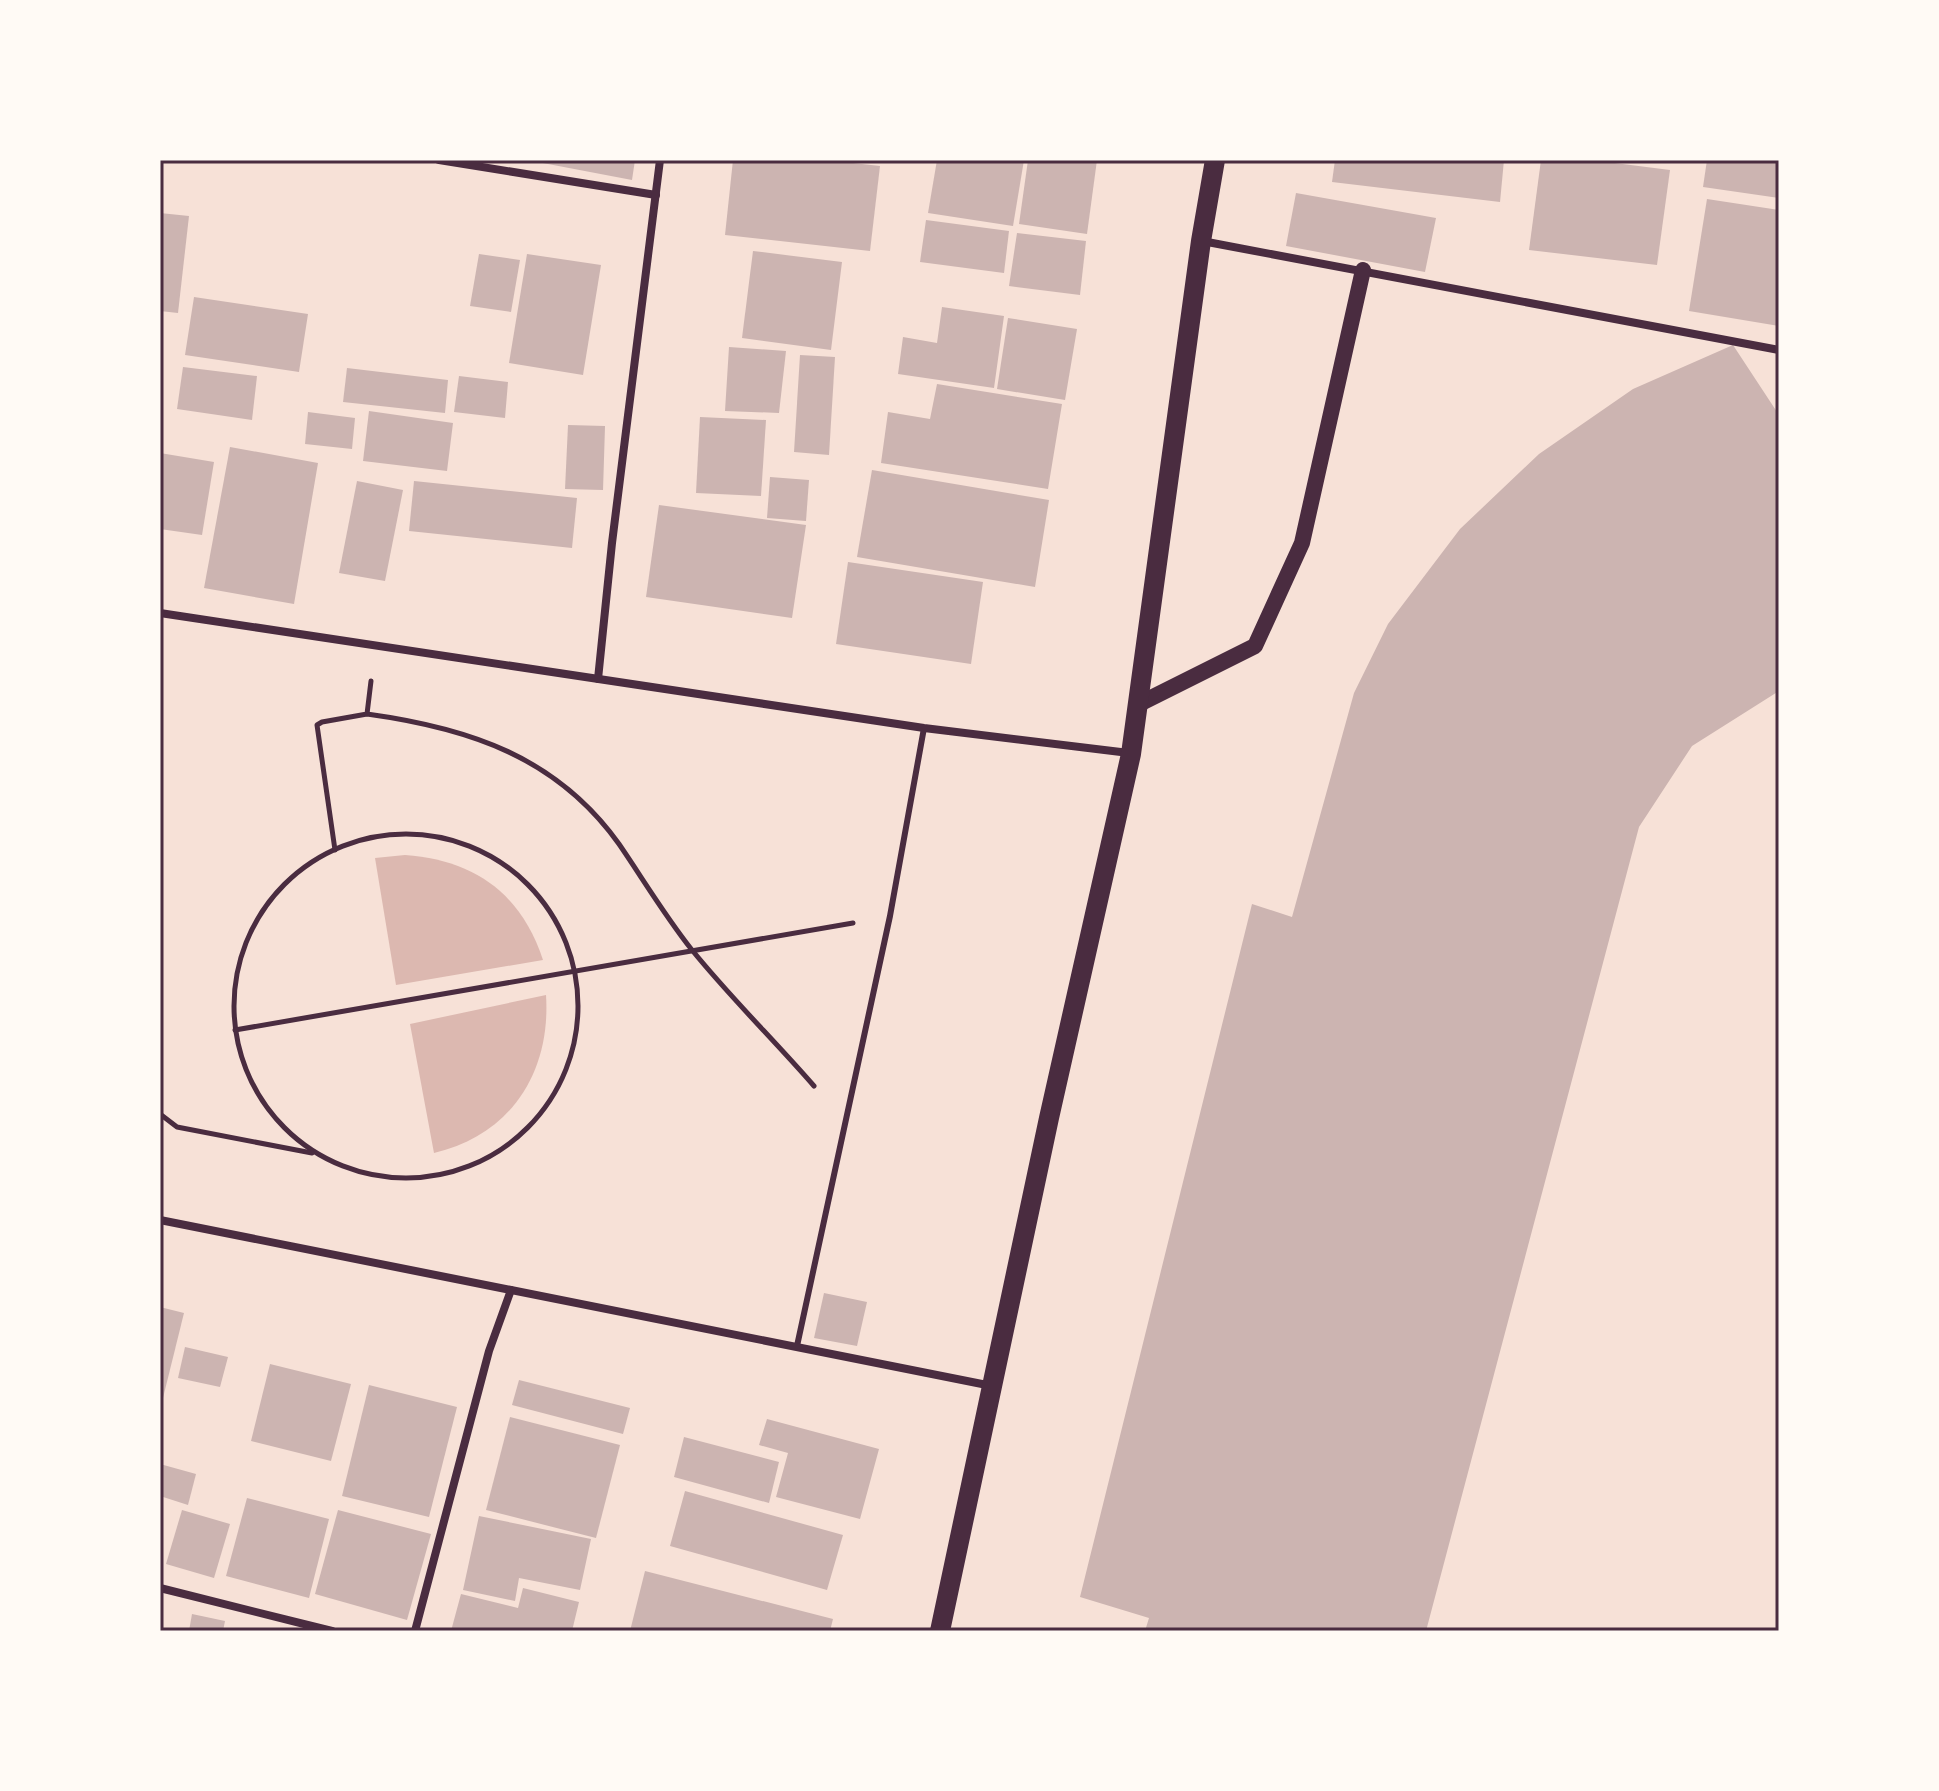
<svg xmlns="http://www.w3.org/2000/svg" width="1939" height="1791" font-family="'Fira Sans Condensed',sans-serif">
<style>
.water{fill:#dcb8b0}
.building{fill:#ccb4b1}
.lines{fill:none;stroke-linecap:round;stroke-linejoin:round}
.path{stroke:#4a2c40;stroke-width:5}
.service{stroke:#4a2c40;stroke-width:6}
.minor{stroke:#4a2c40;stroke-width:8}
.secondary{stroke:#4a2c40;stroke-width:16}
.primary{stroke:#4a2c40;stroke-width:20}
.neatline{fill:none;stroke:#4a2c40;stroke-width:3}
</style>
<rect width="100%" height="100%" fill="#f7e1d7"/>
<g class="water">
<path d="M405,855c69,5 116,38 138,105l-147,25 -21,-127z"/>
<path d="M546,995c5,77 -35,140 -112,158l-24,-129z"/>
</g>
<g class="building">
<polygon points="527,160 635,160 632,180"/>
<polygon points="733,160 826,160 880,166 870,251 725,235"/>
<polygon points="937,160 1024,160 1013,226 928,213"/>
<polygon points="1028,160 1097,160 1087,234 1019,224"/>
<polygon points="1335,160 1504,160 1500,202 1332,182"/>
<polygon points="1541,160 1591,160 1670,170 1657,265 1529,250"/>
<polygon points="1707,160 1779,160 1779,198 1703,187"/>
<polygon points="1296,193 1436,218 1425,272 1286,246"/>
<polygon points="1707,199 1779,210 1779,326 1689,311"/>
<polygon points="160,213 189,216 178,313 160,311"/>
<polygon points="926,220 1009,231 1004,273 920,262"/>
<polygon points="1017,233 1086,241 1080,295 1009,286"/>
<polygon points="753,251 842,262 831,350 742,338"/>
<polygon points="479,254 520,260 511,312 470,306"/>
<polygon points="527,254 601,265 583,375 509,363"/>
<polygon points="194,297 308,314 299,372 185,355"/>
<polygon points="942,307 1004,316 994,388 898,374 903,337 937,343"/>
<polygon points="1008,318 1077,329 1065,400 997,389"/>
<polygon points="1733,345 1779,415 1779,691 1692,746 1639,827 1426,1631 1145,1631 1149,1618 1080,1597 1252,904 1292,917 1354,693 1388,624 1460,529 1539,454 1633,389"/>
<polygon points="729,347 786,351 779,413 725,411"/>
<polygon points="800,355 835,357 829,455 794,452"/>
<polygon points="183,367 257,376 252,420 177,409"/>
<polygon points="347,368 448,380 445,413 343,402"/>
<polygon points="459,376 508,382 505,418 454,412"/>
<polygon points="937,384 1062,404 1048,489 881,463 888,412 930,419"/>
<polygon points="369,411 453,423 447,471 363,461"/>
<polygon points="308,412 355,418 352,449 305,444"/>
<polygon points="700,417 766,420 761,496 696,493"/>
<polygon points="568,425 605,426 603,490 565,489"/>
<polygon points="230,447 318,463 294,604 204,588"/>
<polygon points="160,453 214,462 202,535 160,529"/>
<polygon points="872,470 1049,500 1035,587 857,557"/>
<polygon points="770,477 809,480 806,521 767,518"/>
<polygon points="357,481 403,490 385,581 339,573"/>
<polygon points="414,481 577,498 572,548 409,531"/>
<polygon points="659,505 806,525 792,618 646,597"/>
<polygon points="848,562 983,582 971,664 836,644"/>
<polygon points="824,1293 867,1302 857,1346 814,1338"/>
<polygon points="160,1307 184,1313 161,1406 160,1406"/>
<polygon points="185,1347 228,1357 220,1387 178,1378"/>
<polygon points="270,1364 351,1384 331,1461 251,1441"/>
<polygon points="519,1380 630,1408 623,1434 512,1405"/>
<polygon points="369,1385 457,1407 429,1517 342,1496"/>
<polygon points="510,1417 620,1445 596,1538 486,1510"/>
<polygon points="767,1419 879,1449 860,1519 776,1497 788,1453 759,1445"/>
<polygon points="684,1437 779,1462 769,1503 674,1477"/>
<polygon points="160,1464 196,1474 188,1505 160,1496"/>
<polygon points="685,1491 843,1535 827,1590 670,1546"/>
<polygon points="247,1498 329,1519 309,1598 226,1576"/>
<polygon points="182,1510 230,1524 214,1578 166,1564"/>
<polygon points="338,1510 431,1534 407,1620 315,1594"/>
<polygon points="479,1516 591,1539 580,1590 519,1578 515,1601 463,1590"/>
<polygon points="645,1571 833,1619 830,1631 630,1631"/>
<polygon points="523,1588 579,1602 572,1631 451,1631 461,1594 518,1608"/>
<polygon points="192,1614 225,1621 223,1631 189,1631"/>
</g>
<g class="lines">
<g class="path">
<path d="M367,714c102,14 190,43 252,130 24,35 46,72 73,106 38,47 82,90 122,136"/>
<circle cx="406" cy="1006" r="172"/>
<polyline points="335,850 317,725 322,722 367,714 371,681"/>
<polyline points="235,1030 853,923"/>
<polyline points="160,1114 177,1127 312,1153"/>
</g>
<polyline class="service" points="797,1346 890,916 924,728"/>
<g class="minor">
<polyline points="439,160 656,195"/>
<polyline points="1202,241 1779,350"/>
<polyline points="160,613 924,728 1129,753"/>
<polyline points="598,679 612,543 660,160"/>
<polyline points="160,1220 992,1386"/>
<polyline points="160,1588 332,1631"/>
<polyline points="415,1631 489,1351 511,1290"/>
</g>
<polyline class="secondary" points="1137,705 1255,646 1302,543 1363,270"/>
<polyline class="primary" points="940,1631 1049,1118 1131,754 1201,241 1215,160"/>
</g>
<rect width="1939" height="1791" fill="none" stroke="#fffaf5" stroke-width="324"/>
<rect x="162" y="162" width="1615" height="1467" class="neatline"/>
</svg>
